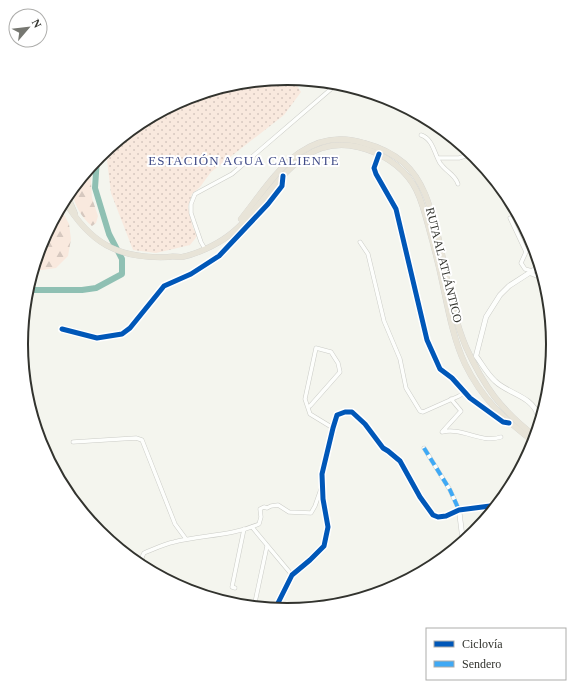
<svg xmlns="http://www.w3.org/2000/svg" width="574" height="688" font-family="'Times New Roman',serif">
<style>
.forest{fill:url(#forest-firs)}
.park{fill:url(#park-dots)}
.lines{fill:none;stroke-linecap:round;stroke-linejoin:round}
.river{stroke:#8fc0b3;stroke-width:6}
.minor-casing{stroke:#cbccc7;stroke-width:4.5}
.tertiary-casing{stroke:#cbccc7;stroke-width:5.5}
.trunk-casing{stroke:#d2d2cf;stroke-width:6}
.minor{stroke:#fdfefc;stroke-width:3.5}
.tertiary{stroke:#fdfefc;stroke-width:4.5}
.trunk{stroke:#e8e4d8;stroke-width:5.5}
.quiet{stroke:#3fa9f5;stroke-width:4;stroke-dasharray:8 4;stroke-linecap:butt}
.cycleway-casing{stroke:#fff;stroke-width:8}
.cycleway{stroke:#0057b8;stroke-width:5}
.labels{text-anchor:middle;stroke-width:4;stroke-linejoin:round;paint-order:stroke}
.street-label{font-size:12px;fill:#32332e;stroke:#fff}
.neighbourhood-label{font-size:13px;letter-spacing:1px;fill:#3f4b87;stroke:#fff}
.rim{fill:none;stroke:#32332e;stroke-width:2}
</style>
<defs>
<pattern id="forest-firs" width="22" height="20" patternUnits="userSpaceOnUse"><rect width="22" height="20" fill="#f9e9de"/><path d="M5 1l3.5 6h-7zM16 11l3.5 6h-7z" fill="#d6c8bf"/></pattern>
<pattern id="park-dots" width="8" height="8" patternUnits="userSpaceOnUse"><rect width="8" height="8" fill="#f9e9de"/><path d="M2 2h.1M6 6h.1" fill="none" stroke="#d6c8bf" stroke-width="1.8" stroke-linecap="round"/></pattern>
</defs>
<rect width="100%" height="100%" fill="#f4f5ee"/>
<g class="forest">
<path d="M90,167l2,31 6,18 -2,7 -4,3c-11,-8 -18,-23 -21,-36z"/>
<polygon points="60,207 69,224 71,239 68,256 56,268 42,270 33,270 41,242"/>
</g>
<polygon class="park" points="287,78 293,79 301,92 284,115 211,172 200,187 192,194 188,207 193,228 198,235 190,245 156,253 133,250 111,193 107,160 139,123 185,98 235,83"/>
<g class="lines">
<polyline class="river" points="27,290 82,290 96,288 122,274 122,259 109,234 95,188 97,158"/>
<g class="minor-casing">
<g id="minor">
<path d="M421,135c12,4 13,18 19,28 6,9 15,11 18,21"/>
<polyline points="460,144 461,147 470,152"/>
<polyline points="379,154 374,168 376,174 396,209 427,340 440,369 452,378 470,398 503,422 509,423"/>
<polyline points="438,158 459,158 472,154"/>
<polyline points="510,218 526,252 521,263 525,269 532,271"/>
<polyline points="360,242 368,254 384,321 400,359 406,388 420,411 423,412 459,396 465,392"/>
<polyline points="205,249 201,242 191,213 191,204 195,194 232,174 331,89 336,83"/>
<polyline points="529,273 544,279"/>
<polyline points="62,329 97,338 122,334 130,328 164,286 191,274 219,256 268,204 282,186 283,176"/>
<path d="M451,399l10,12 -19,21c21,-5 39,12 59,5"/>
<polyline points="310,406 340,372 338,363 331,352 316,348 305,399 310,414 333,428"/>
<polyline points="73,442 136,438 142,440 175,524 186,539"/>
<polyline points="252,527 292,575"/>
<path d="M150,571c-6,-6 -11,-10 -6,-18 10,-4 20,-9 30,-11 28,-7 58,-6 85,-18l2,-7 -1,-8 4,-2 3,1 4,-2 7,-1 11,7 22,1 4,-7 6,-17"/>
<polyline points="235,588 232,587 244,529"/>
<polyline points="254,607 267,546"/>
<path d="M275,609l17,-34 18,-15 14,-14 4,-19 -5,-28 -1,-25 11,-46 4,-13 8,-3h7l13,12 18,24 5,3 12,10 30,51c8,9 20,2 29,-2l-9,-20 -26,-42"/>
</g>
</g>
<g class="tertiary-casing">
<g id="tertiary">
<path d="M538,429c0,-4 1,-9 0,-13 -5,-20 -30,-22 -43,-35 -8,-7 -13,-17 -19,-25l10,-39 14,-22 9,-9 31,-20"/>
<polyline points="463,542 459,510 498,505"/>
</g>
</g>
<g class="trunk-casing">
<g id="trunk">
<polyline points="67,195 75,214"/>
<path d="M64,200c26,43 53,59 104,57 4,-1 10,0 14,0 15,-3 34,-12 46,-21 42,-31 65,-104 130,-89 22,5 43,18 55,37 8,12 11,27 15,41 5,18 10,37 14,56 6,28 11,57 23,83 17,35 39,55 69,78"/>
<path d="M241,219c32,-40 62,-95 123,-76 15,4 28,10 40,20 21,19 27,47 34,73 9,37 13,76 28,111 18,40 35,63 70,90"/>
</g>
</g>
<use href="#minor" class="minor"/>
<use href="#tertiary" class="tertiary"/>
<use href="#trunk" class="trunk"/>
<polyline class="quiet" points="424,448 450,490 459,510"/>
<g class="cycleway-casing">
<g id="cycleway">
<polyline points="379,154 374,168 376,174 396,209 427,340 440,369 452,378 470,398 503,422 509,423"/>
<polyline points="62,329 97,338 122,334 130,328 164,286 191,274 219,256 268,204 282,186 283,176"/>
<polyline points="275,609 292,575 310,560 324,546 328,527 323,499 322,474 333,428 337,415 345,412 352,412 365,424 383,448 388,451 400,461 420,497 433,515 438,517 446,516 459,510 498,505"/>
</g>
</g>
<use href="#cycleway" class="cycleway"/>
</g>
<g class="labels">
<g class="street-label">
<text transform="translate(444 265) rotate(76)" y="4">RUTA AL ATLÁNTICO</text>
</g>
<g class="neighbourhood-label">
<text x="244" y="165">ESTACIÓN AGUA CALIENTE</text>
</g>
</g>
<path d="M0 0H574V688H0ZM28 344a259 259 0 1 1 518 0a259 259 0 1 1-518 0Z" fill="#fff" fill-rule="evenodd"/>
<path class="rim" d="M28 344a259 259 0 1 1 518 0a259 259 0 1 1-518 0Z"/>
<rect x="426" y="628" width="140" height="52" fill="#ffffff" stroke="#adadab"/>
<rect x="434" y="641" width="20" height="6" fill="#0057b8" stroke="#adadab"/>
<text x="462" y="648" font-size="12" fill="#32332e">Ciclovía</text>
<rect x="434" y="661" width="20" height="6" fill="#3fa9f5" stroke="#adadab"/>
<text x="462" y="668" font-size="12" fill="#32332e">Sendero</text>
<g transform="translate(28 28) rotate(62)"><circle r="19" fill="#ffffff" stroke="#adadab"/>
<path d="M0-3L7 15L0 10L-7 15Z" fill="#767771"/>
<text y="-6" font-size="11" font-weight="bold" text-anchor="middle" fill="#32332e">N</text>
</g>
</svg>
